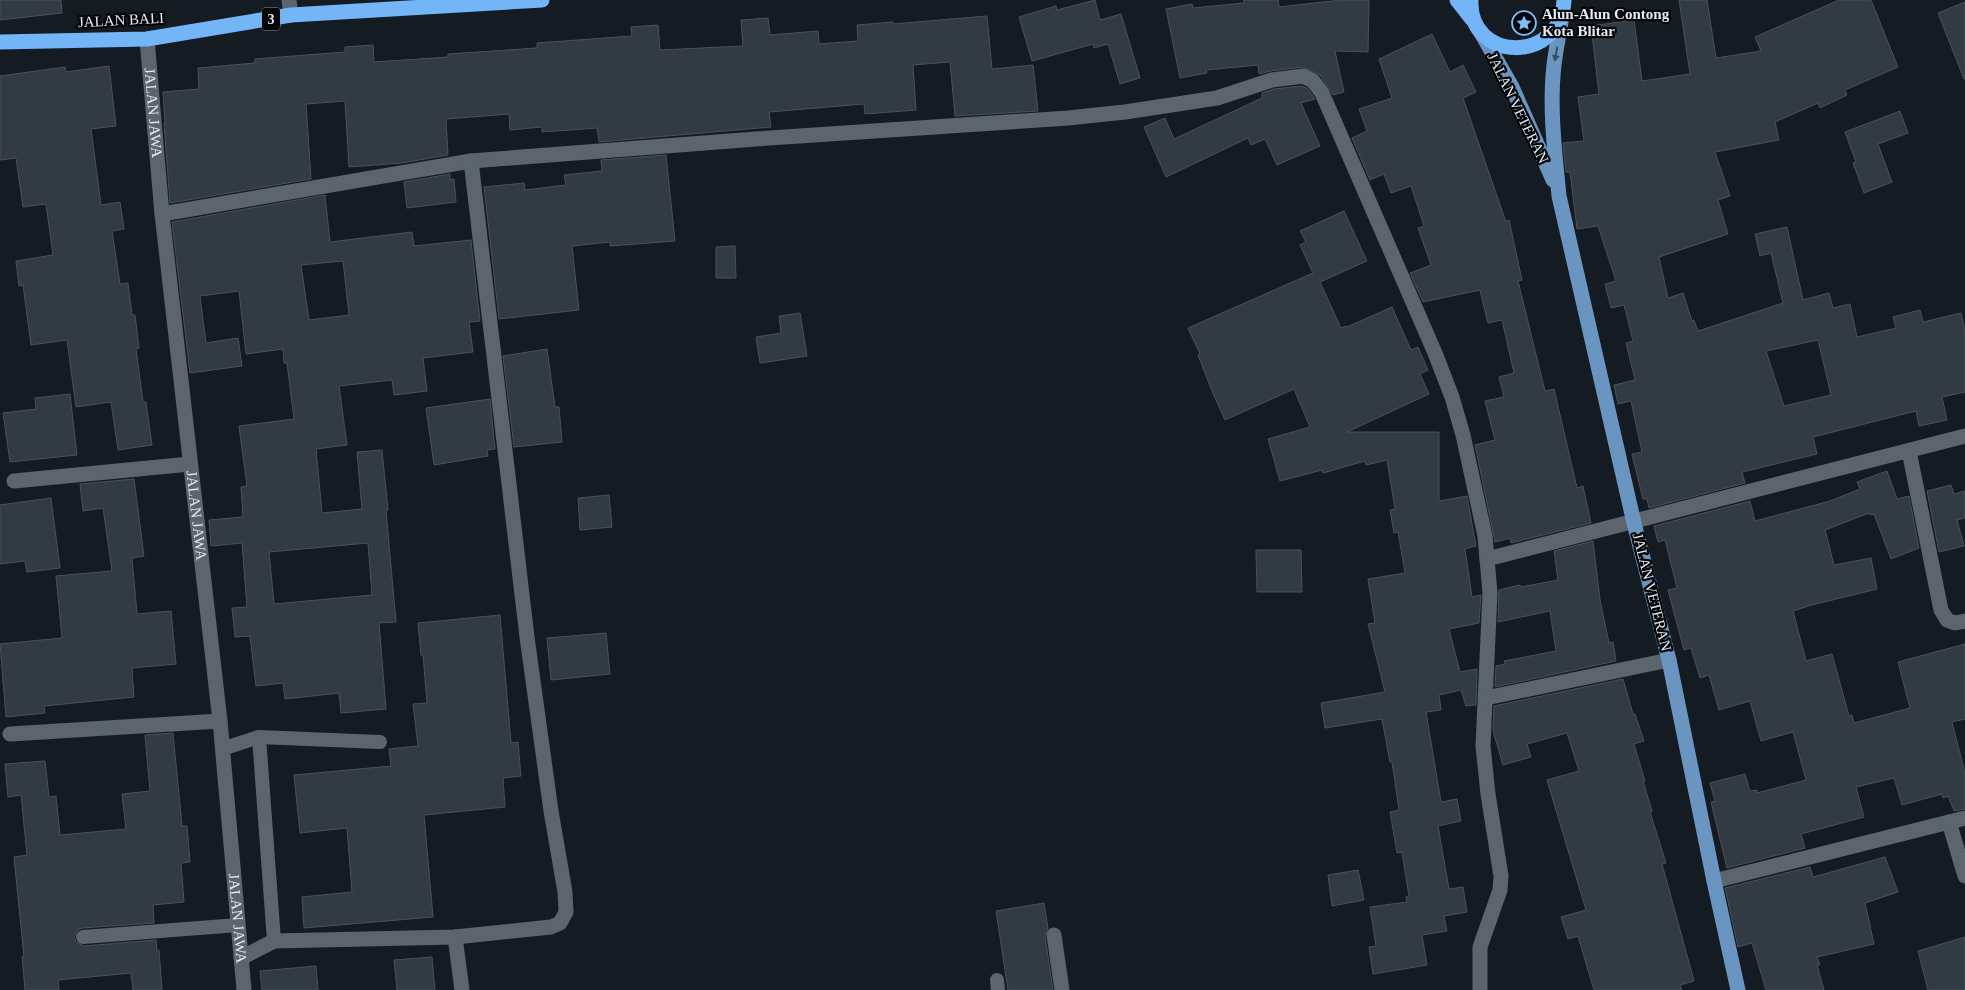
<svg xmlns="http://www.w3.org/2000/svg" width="1965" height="990" font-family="Georgia,serif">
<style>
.building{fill:#323a43;stroke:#49525b;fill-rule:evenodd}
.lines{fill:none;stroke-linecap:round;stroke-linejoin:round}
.lane{stroke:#5c656e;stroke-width:14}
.street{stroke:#5c656e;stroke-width:15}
.secondary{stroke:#5c656e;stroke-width:15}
.primary{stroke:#6a95c0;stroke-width:15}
.highway{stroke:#73b5f7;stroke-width:15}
.oneway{fill:#374e64}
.labels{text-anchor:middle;stroke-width:4.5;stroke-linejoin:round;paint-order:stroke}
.shield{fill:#040609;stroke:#a2a6ab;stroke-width:1}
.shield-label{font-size:14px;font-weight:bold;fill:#e5eaf0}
.poi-label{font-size:15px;font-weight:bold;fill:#e5eaf0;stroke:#040609;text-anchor:start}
.street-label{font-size:15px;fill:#e5eaf0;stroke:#040609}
</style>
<rect width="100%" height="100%" fill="#141b23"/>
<g class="building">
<polygon points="0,0 61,0 62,13 0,20"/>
<polygon points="1095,0 1100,20 1121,14 1140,78 1120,84 1108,44 1094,48 1093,44 1032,61 1019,17 1056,6 1057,10"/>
<polygon points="1244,0 1278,0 1279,7 1341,0 1369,0 1368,52 1335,51 1344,92 1333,95 1320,75 1302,67 1271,71 1259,74 1258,65 1206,70 1207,73 1180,78 1166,9 1192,4 1193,8 1244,3"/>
<path d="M1679,0h28l9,58 45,-7 -6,-14 84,-37h32l27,67 -53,23 2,5 -27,13 -2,-5 -43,19 4,18 -64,12 15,44 -12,4 10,34 -69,23 9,41 15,-5 9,28 2,-1 4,11 85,-28 -12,-50 -11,3 -5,-22 32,-7 16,73 26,-7 4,15 17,-4 7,33 39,-9 -3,-11 27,-7 3,12 38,-9 4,19v60l-23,5 5,23 -28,6 -3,-15 -103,26 4,17 -75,18 3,11 -96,25 -2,-9h-4l-11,-45 10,-2 -11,-51 -13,3 -4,-19 21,-5 -9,-37 7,-2 -9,-36 -13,3 -6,-24 11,-3 -18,-55 -21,3 -7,-57h-4l-3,-29 21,-2 -6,-44 21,-3 -8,-68 43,-6 8,61 48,-7zM1818,340l13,55 -47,11 -18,-55z"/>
<polygon points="1965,2 1965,79 1964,79 1938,13"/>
<polygon points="987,16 992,69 1033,65 1038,111 955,116 950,62 913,65 916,110 865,114 864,104 769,112 771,127 599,142 597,128 542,132 542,127 510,130 509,114 446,119 448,155 402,163 349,167 345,101 306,104 311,179 170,203 164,123 165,123 163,92 199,89 198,68 255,63 255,59 345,52 345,47 373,45 374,62 448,57 448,54 537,48 537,43 632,36 631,27 658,25 660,50 743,46 741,20 768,18 770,35 818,31 819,44 858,41 857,25 893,22 893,24"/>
<polygon points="1432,34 1450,72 1463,65 1476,92 1463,98 1506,222 1509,220 1522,280 1518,281 1545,391 1554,389 1577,488 1583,486 1591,523 1511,543 1510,538 1495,542 1475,445 1495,440 1485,401 1504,397 1499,377 1514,373 1502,320 1488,323 1480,290 1423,302 1410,273 1431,265 1418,228 1424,226 1411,186 1391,193 1384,174 1370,180 1352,138 1367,131 1359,109 1392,98 1379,59"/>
<polygon points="109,66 116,126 91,129 101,205 120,202 124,229 112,231 120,284 128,283 132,315 135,315 139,348 136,349 143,402 146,402 152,445 118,450 111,402 76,407 67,340 31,345 23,285 19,286 16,261 53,255 46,204 23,207 16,158 0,160 0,76 65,67 66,72"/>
<polygon points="1301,86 1307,88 1315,99 1301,103 1320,146 1277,165 1265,139 1251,145 1248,138 1166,177 1144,127 1165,118 1174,139 1262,98 1262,93 1274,89"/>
<polygon points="1900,111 1908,133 1878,144 1892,182 1864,193 1853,163 1856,162 1845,132"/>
<polygon points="666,155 675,241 610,246 610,242 572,246 579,310 499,319 484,187 524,183 525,190 566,185 564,175 602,171 601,160"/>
<polygon points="450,174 450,180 454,179 456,202 407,208 404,182"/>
<path d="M325,195l5,47 82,-10 2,14 57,-6 9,81 -11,1 4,30 -50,6 4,33 -33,4 -2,-15 -53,6 8,59 -31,4 6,64 40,-4 -5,-57 25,-2 6,60 -2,1 10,111 -17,1 7,86 -45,4 -2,-20 -54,6 -2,-16 -27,3 -6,-50 -15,1 -3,-29 15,-1 -5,-64 -31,3 -2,-26 34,-3 -2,-30 6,-1 -8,-60 55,-7 -7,-56h-3l-1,-14 -37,5 -7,-63 -39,5 6,47 32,-5 4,28 -52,7 -18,-151zM343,261l6,54 -40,5 -8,-55zM368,543l4,52 -98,9 -5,-52z"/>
<polygon points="1344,211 1367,261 1320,282 1341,328 1347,326 1347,327 1392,307 1411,350 1418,347 1428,370 1420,374 1429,394 1347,432 1439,432 1439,501 1467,496 1476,546 1465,549 1472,597 1481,595 1479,623 1449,629 1460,672 1477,669 1476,705 1466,706 1461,690 1439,695 1441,710 1426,712 1441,802 1457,799 1461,821 1438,826 1449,889 1463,887 1467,912 1444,916 1447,931 1422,935 1427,965 1373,974 1369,947 1376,946 1370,907 1407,902 1406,897 1409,896 1402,852 1397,853 1390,812 1399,810 1392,762 1390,762 1382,719 1325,728 1321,703 1385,692 1368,624 1375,623 1368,579 1405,573 1398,532 1394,533 1390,510 1395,509 1387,460 1366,465 1365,461 1323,473 1322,470 1280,481 1268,439 1310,427 1294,389 1225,420 1212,391 1198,355 1200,354 1188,328 1313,273 1300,245 1306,242 1300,231"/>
<polygon points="735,246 736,278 716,278 716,247"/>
<polygon points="800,313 807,356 760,363 756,337 781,333 779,316"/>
<polygon points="547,349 555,407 559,407 562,442 514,447 503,356"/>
<polygon points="70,394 77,455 10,462 3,413 36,409 35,398"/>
<polygon points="490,399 495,449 487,450 488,456 434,465 426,408"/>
<polygon points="1887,471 1897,499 1909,496 1919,548 1891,559 1874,514 1870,515 1869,513 1825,530 1834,565 1871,558 1877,589 1812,605 1793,611 1806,661 1832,654 1849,716 1852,715 1854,723 1910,708 1898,662 1965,644 1965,719 1952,722 1965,773 1965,809 1954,811 1948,796 1943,798 1942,794 1902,805 1894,778 1856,787 1864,817 1801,834 1805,848 1727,868 1711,802 1715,801 1710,783 1745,774 1750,791 1757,790 1757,793 1806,780 1793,732 1761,741 1750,701 1719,710 1709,675 1700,678 1691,648 1684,650 1668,590 1677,588 1665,540 1658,542 1654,526 1750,501 1755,521 1830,501 1860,489 1857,482"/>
<polygon points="134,479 144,556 132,558 137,614 171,611 176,664 132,668 134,697 44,706 45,713 6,717 0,644 62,638 56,576 112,571 103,508 83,511 80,484"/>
<polygon points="1951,485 1954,494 1965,491 1965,518 1957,520 1964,546 1939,552 1927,491"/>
<polygon points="609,495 612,527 580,530 578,498"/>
<polygon points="51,498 60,568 27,572 25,561 0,564 0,505"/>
<polygon points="1593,541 1600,600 1609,643 1613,642 1616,661 1495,687 1496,666 1505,664 1504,661 1556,651 1550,611 1498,622 1499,590 1520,585 1521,587 1558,580 1554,551"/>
<polygon points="1256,550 1301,550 1302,592 1257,592"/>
<polygon points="500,615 511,743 518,742 521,776 503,778 505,807 424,815 433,917 304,928 302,897 352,892 347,828 300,833 294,775 391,766 389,749 418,746 413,704 427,703 423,655 421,655 418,623"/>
<polygon points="606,633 610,674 551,680 547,638"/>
<polygon points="1623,679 1633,714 1635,714 1644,741 1634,744 1645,781 1643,781 1652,811 1650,812 1666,863 1662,864 1694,981 1680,985 1682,990 1594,990 1578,936 1568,939 1561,917 1586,910 1547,780 1579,771 1567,733 1527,744 1531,757 1503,765 1493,731 1494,706"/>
<polygon points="173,733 182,826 187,826 190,862 181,863 184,902 153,905 154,923 82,928 78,930 74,937 76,942 84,946 156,940 157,951 159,950 162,990 133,990 131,973 58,980 59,990 25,990 22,957 24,957 14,857 27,855 21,795 8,797 5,764 45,761 49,797 56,796 60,835 126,829 122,794 150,791 145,735"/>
<polygon points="1885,857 1898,892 1865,903 1874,944 1817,957 1820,965 1817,965 1824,990 1766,990 1752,943 1738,947 1725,888 1810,867 1813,877"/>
<polygon points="1358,870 1364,900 1332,906 1328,875"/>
<polygon points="1044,903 1048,928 1045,936 1053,990 1008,990 996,911"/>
<polygon points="1965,937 1965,990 1928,990 1918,951"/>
<polygon points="432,957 435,990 397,990 394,960"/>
<polygon points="316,966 318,990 262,990 260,971"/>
</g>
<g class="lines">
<g class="lane">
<polyline points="259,737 274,941"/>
<polyline points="222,749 259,737 380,742"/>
<polyline points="83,937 238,925"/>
<polyline points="997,980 998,990"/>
</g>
<g class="street">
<polyline points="289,0 291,15"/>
<polyline points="162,214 471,161 756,139 1068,118 1125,112 1217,98 1272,80 1303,76 1313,81 1322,93 1435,353 1452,397 1463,435 1485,536 1490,593 1483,746 1488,794 1501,876 1500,890 1480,947 1480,990"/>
<polyline points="1909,451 1941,610 1947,620 1955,623 1965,621"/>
<polyline points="14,481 190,464"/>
<polyline points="1487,559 1965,436"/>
<polyline points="1486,698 1669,660"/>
<polyline points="10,734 220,721"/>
<polyline points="1949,822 1965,876"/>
<polyline points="1714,881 1965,818"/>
<polyline points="1054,935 1062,990"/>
<polyline points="455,937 462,990"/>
<polyline points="241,958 274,941 455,937 551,927 560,923 566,912 565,892 551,811 527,637 471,161"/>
</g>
<path class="secondary" id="s1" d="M147,39l15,175 58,507 24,269"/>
<g class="primary">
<path d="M1562,15c-2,16 -6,33 -8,50 -5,43 1,88 5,131l75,327 35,137 45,221 24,109"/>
<polyline points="1480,31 1512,87 1553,180"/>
</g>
<g class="highway">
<polyline points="1457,0 1472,19"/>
<path d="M1471,0c-3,62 90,65 93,0"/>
<polyline points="0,42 147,39 291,15 542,0"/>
</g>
</g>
<defs><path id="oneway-solid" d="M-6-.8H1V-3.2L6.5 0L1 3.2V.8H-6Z" transform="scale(1.25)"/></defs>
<use class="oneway" href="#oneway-solid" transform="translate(1556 54) rotate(100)"/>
<defs>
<g id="sight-ring" transform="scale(1.25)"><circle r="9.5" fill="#040609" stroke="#81bdfa" stroke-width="1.5"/><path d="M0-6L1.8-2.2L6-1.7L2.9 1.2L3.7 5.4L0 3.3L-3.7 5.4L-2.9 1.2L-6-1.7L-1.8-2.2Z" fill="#81bdfa"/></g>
</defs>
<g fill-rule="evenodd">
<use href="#sight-ring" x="1524" y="23"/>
</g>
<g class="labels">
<rect class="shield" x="262" y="7.5" width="18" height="23" rx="4"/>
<g class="shield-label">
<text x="271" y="24">3</text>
</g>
<g class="poi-label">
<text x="1542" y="19">Alun-Alun Contong<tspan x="1542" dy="17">Kota Blitar</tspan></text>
</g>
<g class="street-label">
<text transform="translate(121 20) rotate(-3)" y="5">JALAN BALI</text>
<text transform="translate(1518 108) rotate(64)" y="5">JALAN VETERAN</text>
<text dy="5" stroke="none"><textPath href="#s1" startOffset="74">JALAN JAWA</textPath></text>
<text dy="5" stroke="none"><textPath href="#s1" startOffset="479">JALAN JAWA</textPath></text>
<text transform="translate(1652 592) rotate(76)" y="5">JALAN VETERAN</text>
<text dy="5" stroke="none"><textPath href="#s1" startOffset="884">JALAN JAWA</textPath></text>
</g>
</g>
</svg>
